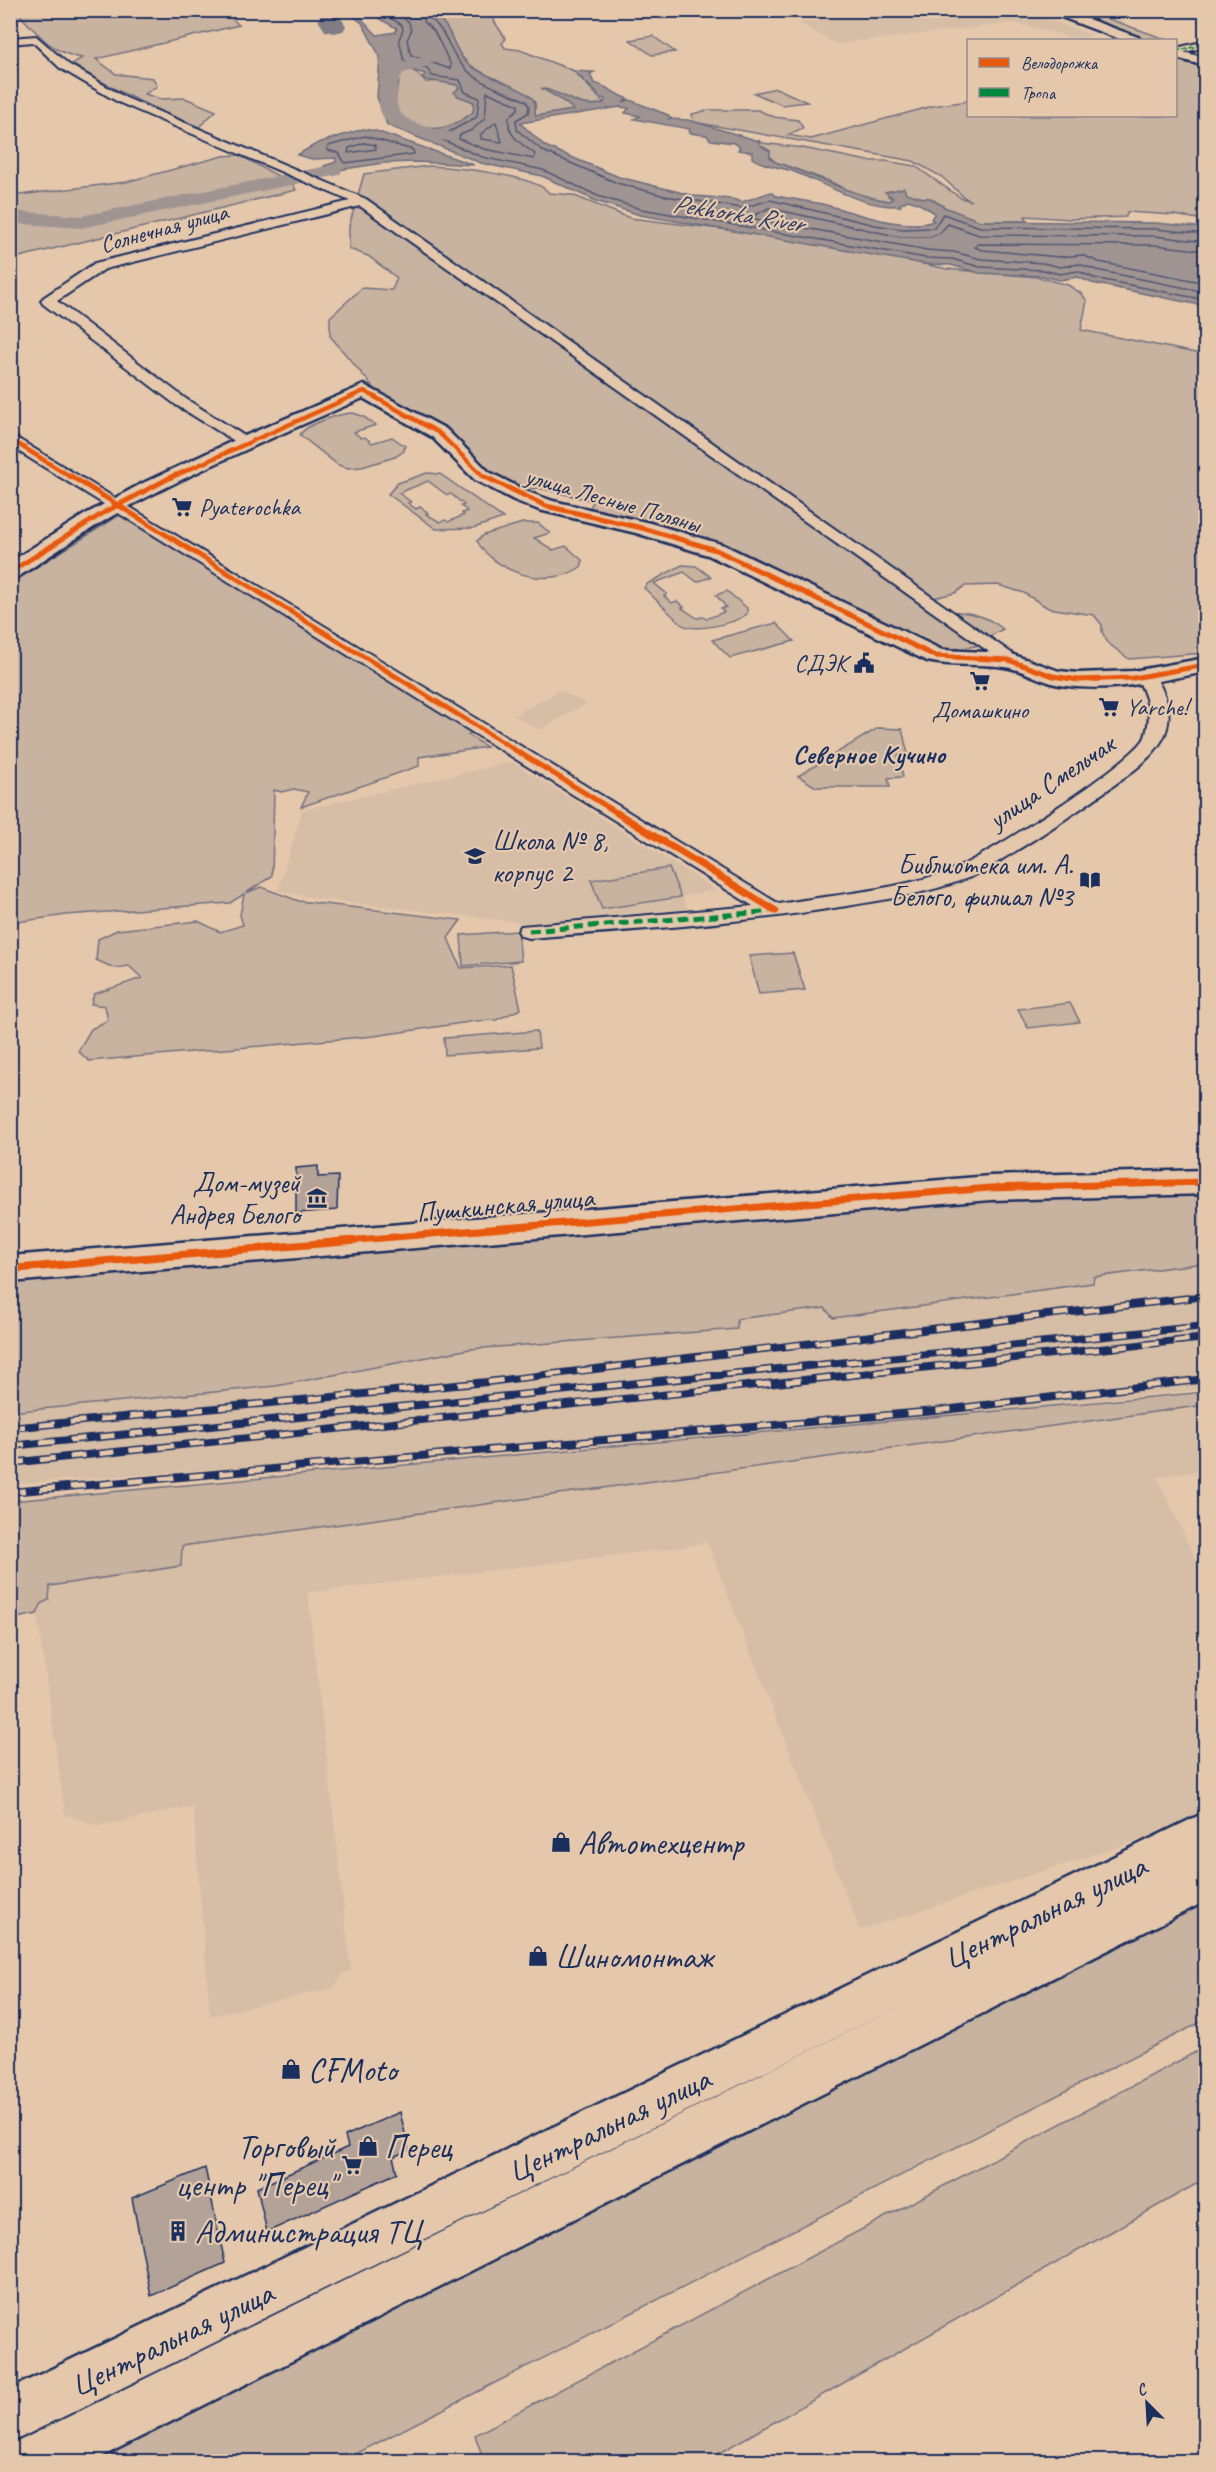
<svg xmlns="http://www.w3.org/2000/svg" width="1216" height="2472" font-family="Caveat,sans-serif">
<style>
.built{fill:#d6bda6}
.green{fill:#c8b2a0;stroke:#72707f;stroke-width:1.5;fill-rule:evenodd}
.water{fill:#a09492;stroke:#6b6c7d;stroke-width:1.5;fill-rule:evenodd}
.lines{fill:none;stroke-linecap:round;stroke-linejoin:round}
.shore{stroke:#505773;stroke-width:1.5}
.river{fill:#a09492;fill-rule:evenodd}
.taxiway{fill:#807c85;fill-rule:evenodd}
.building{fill:#b3a298;stroke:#1b2f5e;stroke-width:1.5}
.street-casing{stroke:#1b2f5e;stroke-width:4}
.secondary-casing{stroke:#1b2f5e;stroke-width:5}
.street{fill:#e5c8ac;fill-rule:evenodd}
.secondary{fill:#e5c8ac;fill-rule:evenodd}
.rail-casing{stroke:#1b2f5e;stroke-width:8}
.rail{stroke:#e5c8ac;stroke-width:5;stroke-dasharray:15;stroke-linecap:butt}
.quiet-far1{stroke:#00873e;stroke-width:2;stroke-dasharray:5 2;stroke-linecap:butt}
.quiet{stroke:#00873e;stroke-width:5;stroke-dasharray:10 5;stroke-linecap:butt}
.cycleway-far3-casing{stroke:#e5c8ac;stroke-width:7}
.cycleway-far2-casing{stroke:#e5c8ac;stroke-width:8}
.cycleway-far1-casing{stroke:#e5c8ac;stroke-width:10}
.cycleway-casing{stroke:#e5c8ac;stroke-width:12}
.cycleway-far3{stroke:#e8590c;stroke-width:4.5}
.cycleway-far2{stroke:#e8590c;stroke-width:5}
.cycleway-far1{stroke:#e8590c;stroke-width:7}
.cycleway{stroke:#e8590c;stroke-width:8}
.labels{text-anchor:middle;stroke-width:4.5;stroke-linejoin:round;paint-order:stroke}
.far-street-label{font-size:24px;fill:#1b2f5e;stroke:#e5c8ac}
.far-poi-label{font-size:24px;fill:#1b2f5e;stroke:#e5c8ac;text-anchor:start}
.far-water-label{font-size:26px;font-style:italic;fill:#2f3e66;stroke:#e5c8ac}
.far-neighbourhood-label{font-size:26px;font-weight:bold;fill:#1b2f5e;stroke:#e5c8ac}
.street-label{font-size:28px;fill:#1b2f5e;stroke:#e5c8ac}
.poi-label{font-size:28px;fill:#1b2f5e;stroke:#e5c8ac;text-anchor:end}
.near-poi-label{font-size:33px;fill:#1b2f5e;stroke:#e5c8ac;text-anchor:start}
.near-street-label{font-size:33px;fill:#1b2f5e;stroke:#e5c8ac}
</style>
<rect width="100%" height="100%" fill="#e5c8ac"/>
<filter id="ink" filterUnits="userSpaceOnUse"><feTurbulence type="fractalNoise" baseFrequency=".0167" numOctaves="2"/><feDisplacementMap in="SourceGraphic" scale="12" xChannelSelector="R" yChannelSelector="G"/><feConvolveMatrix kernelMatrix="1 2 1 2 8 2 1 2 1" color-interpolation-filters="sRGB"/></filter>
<g filter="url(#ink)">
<g class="built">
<polygon points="884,11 1023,11 1093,35 1077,39 1015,23 836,44 799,23"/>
<polygon points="560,690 586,704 539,730 514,715"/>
<polygon points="512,762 716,890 683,896 686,909 525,923 319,899 278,891 302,810"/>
<polygon points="1205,1263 1205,1389 962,1415 11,1484 11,1412 276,1386 470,1349 737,1329 736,1319 825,1308 834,1318 1093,1283 1094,1277"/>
<polygon points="1205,1405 1205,1470 1157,1477 1205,1579 1205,1819 860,1930 707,1542 683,1547 308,1593 351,1971 343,1973 334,1988 210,2016 193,1806 98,1826 65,1814 37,1614 49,1586 181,1566 181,1546"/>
</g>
<g class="green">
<path d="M16,11h208l15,14 -143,34 20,15 37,4 4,8 -12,8 16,5 24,-1 31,13 -17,16c-45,-18 -87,-37 -127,-63l10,-6c-31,-5 -45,-25 -66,-47z"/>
<path d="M439,11h57l-2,10 12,18 -4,4 3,5 15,2 54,21 30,32c-23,7 -40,-8 -61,-14 12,7 22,12 31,21l-39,6c-11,-35 -41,-32 -67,-53 -18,-14 -14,-35 -34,-48z"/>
<polygon points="1053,11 1086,11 1168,40 1137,40"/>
<polygon points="653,36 675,52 652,55 630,40"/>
<polygon points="1176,60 1205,67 1205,220 1174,215 1127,212 1126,217 1070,219 1025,216 1028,221 980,221 951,211 930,198 923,198 894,191 888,196 893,199 889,201 857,195 829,181 775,162 759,145 759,141 762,143 803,148 868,161 886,161 915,166 961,198 972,201 965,198 942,177 913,161 693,122 692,114 708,110 758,110 774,117 798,120 803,128 788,135 811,139 933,106 968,101 968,116 1176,116"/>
<path d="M405,68h6l15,14 16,-1 20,5 17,25c-34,20 -49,25 -85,6l-3,-13 8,-21 -3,-6z"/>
<polygon points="776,88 807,102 782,105 754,93"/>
<polygon points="239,155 293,184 296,190 11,259 11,196 126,182 223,156"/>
<path d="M429,166c24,1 107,9 120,27l23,2 58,23 107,13 159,27 51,11 90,8 31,8 14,9 5,7 -6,29 120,24 4,-18v317l-76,6 -21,-16 -6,-11v-7l-8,-10 -46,-7 -24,-15 -26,-8 -33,1 -10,7 -18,4 -8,6 9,8c25,0 46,2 65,18l-11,6 -8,10 -31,4 -23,-3 -199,-99 -45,-15 -96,-24 3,-7 -55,-13 -13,2 -31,-16 -55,-48 -60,-32 -49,-58v-19l32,-29 30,2 5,-12 -29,-22 -19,-7v-23l15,-52z"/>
<path d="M353,413l9,3 14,9 -22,7 7,6 4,-1 7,6 20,-6 13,9 -1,5 -9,6 -33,10 -14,1 -10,-3 -38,-30c4,-10 41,-22 53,-22z"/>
<path d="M427,473l13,1 63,44 -29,10 -38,1 -48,-35 10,-11zM428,481l19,14 4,-1 13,11 -3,1 6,5 -5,2 2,2 -16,7 -3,-2 -5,2 -14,-8 2,-1 -8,-6 -4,2 -8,-6 3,-1 -12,-9z"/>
<polygon points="120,515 473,732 468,735 487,747 419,757 419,766 301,807 308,792 294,789 281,792 274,790 272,876 246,893 261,887 299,901 461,920 448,938 461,968 511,965 521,1009 496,1020 476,1021 374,1036 89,1061 78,1051 91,1029 108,1020 105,1006 91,1004 94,994 142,978 129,966 114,968 96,960 98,939 117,930 198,921 220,932 243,925 240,915 244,894 230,903 66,915 11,923 11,583"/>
<path d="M522,523h16l12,10 -16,5 19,12 13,-4 16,14v6c-32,24 -86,8 -105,-25l7,-6z"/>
<path d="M682,565l14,1 15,11 -14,5 -13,-10 -30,11 13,11 -3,2 8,7 5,-2 7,6 -2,1 15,10 6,-1 3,2 18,-7 -3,-3 5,-2 -10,-12 11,-4 20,17v6c-13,10 -53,19 -66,10l-37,-36 3,-4z"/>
<polygon points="776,623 794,641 730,658 712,640"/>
<polygon points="878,728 902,729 908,754 898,755 903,777 888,778 890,787 816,787 798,776"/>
<polygon points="669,868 681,897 602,909 591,880"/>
<polygon points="518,931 521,961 463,966 461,935"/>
<polygon points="793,953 805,990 759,994 749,956"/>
<polygon points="1070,1003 1080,1022 1028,1028 1018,1009"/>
<polygon points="537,1031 539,1048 445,1055 444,1038"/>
<polygon points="1205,1189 1205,1263 1094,1277 1093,1283 833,1318 825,1308 737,1319 737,1329 470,1349 276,1386 11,1412 11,1277 1017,1194"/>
<polygon points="1205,1392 1205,1405 182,1546 181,1566 50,1586 49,1600 42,1603 37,1614 11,1619 11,1501"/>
<polygon points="1205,1887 1205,2020 342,2461 57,2462"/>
<polygon points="1205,2047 1205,2179 705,2461 484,2461 475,2435"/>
</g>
<g class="water">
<path d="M347,11h92l-4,4c17,12 16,28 29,45 15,18 65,26 71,43 1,5 -1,8 1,13l38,-6c-10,-10 -21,-15 -33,-22 23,4 38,23 63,15l1,-4 -7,-2v-3l-24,-23 20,1 -4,2 4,9c14,3 21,12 34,16l-5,3 7,-2 38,15 3,3 -2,1 19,1 71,21 1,4 10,6v7l5,4c39,12 74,33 114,39l4,-3 -8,-6 19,-4 2,5 17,5h7l14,9 36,14 176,2 49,5v78l-113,-23 -14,-6 -18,3 -18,-4 -63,-3 -28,-8 -26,-1 -285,-49 -44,-14 -54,-25 -61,-13 -94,-38 -10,-28 3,-40 -18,-34zM359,11c14,0 24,12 38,17l-1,4 -19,3 -18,-19zM403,68l22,6 -3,5 35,6 2,3 -5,4 4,4 16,6 -1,10c-30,23 -44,19 -78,6 -10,-12 -6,-43 8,-50zM620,107l9,1 -4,5 15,3 -6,3 56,10 -1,4 17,2 5,5 23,3 6,4 -2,3 14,2v6c11,8 27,9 40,13 35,13 69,37 109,35l-1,-2 8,-4 10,3 17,10 -4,6 3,2c-30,11 -83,-10 -112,-17 -15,-3 -31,-5 -46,-8l-5,-4 -29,10 -10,-3 -37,-3 -76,-19 -74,-31 -25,-23z"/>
<polygon points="363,129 376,131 474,165 417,162 383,163 332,171 324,166 336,162 336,158 312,159 297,155 318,143"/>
</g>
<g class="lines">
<g class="shore">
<polyline points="377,10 402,25 403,30 399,39 404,61 427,68 432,76 460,80 465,92 479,98 477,117 438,138 482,157 543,170 598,196 641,209 926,258 952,259 980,267 1043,270 1060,274 1078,271 1094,278 1206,300"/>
<polyline points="391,10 409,22 411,31 407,40 411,55 450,69 451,65 434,31 424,22 422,10"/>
<path d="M430,10v8c17,14 18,30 31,46 15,19 44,27 65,37l3,5 -1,7 -12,7 1,10 26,21 74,32 48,13 77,12 28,-8 105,25 26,4 33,-1 9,-14 37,13 175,2 51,5"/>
<path d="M487,92l31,13v4l-9,8c-3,19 13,27 26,37l-1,5 -50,-10 -25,-10 1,-4 12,-5 13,-12z"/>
<polygon points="496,122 502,142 481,139 481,134"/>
<polygon points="365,136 413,150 414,154 345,163 339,153 327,150 328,146"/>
<polygon points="364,143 375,145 376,149 348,153 349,148"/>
<polyline points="1206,242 1155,236 979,235 948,224 940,233 930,237 900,237 769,208 753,216 755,219 927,250 954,252 981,259 1043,263 1060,267 1079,264 1096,270 1206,292"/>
<polyline points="1206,251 1155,245 978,244 975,247 982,250 1060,257 1082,255 1099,262 1206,283"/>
</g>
<g class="river">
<path d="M423,57l6,1 2,4 -2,4 -26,7 -6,12c2,7 -1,12 0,19 3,20 36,24 53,28l2,4 -2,4c-14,3 -54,-8 -64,-19 -2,-2 -6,-10 -6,-12 -3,-7 2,-16 -1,-24l12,-19z"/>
<polygon points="332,165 339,167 342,171 339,175 81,228 10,223 10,211 81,216"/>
</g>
<polygon class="taxiway" points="330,13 339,15 346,26 343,31 334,33 325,31 318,20 321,15"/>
</g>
<g class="building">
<polygon points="318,1166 318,1177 338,1176 337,1210 296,1213 296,1168"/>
<polygon points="400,2112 409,2150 393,2157 397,2173 267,2232 257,2188 348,2147 345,2136"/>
<polygon points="205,2168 225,2263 151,2296 132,2198"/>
</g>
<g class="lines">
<g class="street-casing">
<g id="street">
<polygon points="36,36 68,64 126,98 366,199 1024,662 1021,666 1009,666 360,206 105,269 57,301 186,399 254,442 251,445 241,445 176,405 43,304 41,301 43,298 95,263 350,201 118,102 60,68 33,42 10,44 10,38"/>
<polygon points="1206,41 1206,47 1176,54 1176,48"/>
<path d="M10,434l769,470c58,-10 120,-14 175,-35 29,-11 183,-109 191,-132 8,-23 2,-41 -9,-61l2,-4h14c39,57 3,84 -42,116 -35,25 -69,48 -106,70 -11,7 -23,16 -36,20 -41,16 -84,22 -128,29 -103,17 -207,23 -311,31l-8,-2 -3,-5 3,-5 232,-20 -743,-460z"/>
</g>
</g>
<g class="secondary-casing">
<g id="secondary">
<polygon points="1043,10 1063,10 1138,37 1140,40 1122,40"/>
<polygon points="1176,50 1206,58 1206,66 1176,58"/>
<path d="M364,385l82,44 43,43 39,20 25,9 97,22 74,22 218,105 66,3 51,18 19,2 55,-2 73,-13v14c-48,9 -97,21 -146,13 -19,-3 -37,-16 -56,-18 -26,-4 -51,0 -77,-6l-219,-106 -72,-22 -97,-23 -25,-10 -39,-20 -43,-43 -69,-39c-80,35 -160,69 -237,110 -37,21 -72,45 -108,69l-8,2v-17l74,-47 57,-31 92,-43z"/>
<polygon points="1206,1170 1206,1194 990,1200 10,1282 10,1256 990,1176"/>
<polygon points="1206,1812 1206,1856 1196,1861 1206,1856 1206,1901 91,2462 10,2462 15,2443 904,2004 10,2443 10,2389"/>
</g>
</g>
<use href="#street" class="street"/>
<use href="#secondary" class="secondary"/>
<g class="rail-casing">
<g id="rail">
<polyline points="10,1428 487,1382 1206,1296"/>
<polyline points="10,1446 1206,1326"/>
<polyline points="10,1463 1206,1338"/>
<polyline points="10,1492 935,1411 1206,1379"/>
</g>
</g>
<use href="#rail" class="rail"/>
<polyline class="quiet-far1" points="1176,51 1206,44"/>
<polyline class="quiet" points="529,931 776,911"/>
<g class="cycleway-far3-casing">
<g id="cycleway-far3">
<polyline points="10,439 71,477"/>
<polyline points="172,477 364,391 439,433 484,477"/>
</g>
</g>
<g class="cycleway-far2-casing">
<g id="cycleway-far2">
<polyline points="69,475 619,814"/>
<polyline points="481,475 546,506 642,528 716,550 935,656 1008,660 1053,676 1078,680 1133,678 1206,665"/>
<polyline points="10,572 105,512 175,475"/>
</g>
</g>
<g class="cycleway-far1-casing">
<g id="cycleway-far1">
<polyline points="617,813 776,911"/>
<polyline points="333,1242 990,1188 1206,1182"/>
</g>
</g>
<g class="cycleway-casing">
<polyline id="cycleway" points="10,1269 351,1241"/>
</g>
<use href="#cycleway-far3" class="cycleway-far3"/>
<use href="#cycleway-far2" class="cycleway-far2"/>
<use href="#cycleway-far1" class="cycleway-far1"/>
<use href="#cycleway" class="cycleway"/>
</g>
</g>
<defs>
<g id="supermarket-bare" transform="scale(1.62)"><path d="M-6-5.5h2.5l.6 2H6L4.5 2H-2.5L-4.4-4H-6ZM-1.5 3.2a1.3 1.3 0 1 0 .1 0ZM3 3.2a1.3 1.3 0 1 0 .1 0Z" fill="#1b2f5e" stroke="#e5c8ac" stroke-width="2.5" paint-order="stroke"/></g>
<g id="civic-bare" transform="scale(1.62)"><path d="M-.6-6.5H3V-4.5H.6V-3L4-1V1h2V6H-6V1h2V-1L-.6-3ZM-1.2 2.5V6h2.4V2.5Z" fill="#1b2f5e" stroke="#e5c8ac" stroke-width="2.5" paint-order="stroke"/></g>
<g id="school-bare" transform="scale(1.62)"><path d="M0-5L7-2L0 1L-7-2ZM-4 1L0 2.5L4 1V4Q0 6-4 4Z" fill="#1b2f5e" stroke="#e5c8ac" stroke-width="2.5" paint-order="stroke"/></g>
<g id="library-bare" transform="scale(1.62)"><path d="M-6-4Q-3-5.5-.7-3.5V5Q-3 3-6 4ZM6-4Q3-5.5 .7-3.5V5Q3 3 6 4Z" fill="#1b2f5e" stroke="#e5c8ac" stroke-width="2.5" paint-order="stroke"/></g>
<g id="museum-bare" transform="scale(1.62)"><path d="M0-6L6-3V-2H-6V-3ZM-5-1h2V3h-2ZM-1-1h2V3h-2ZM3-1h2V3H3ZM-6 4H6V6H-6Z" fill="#1b2f5e" stroke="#e5c8ac" stroke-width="2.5" paint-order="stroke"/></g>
<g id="shop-bare" transform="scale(1.62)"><path d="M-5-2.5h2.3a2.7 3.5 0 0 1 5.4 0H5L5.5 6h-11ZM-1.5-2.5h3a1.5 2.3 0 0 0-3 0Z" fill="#1b2f5e" stroke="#e5c8ac" stroke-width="2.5" paint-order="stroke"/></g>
<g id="building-bare" transform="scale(1.62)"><path d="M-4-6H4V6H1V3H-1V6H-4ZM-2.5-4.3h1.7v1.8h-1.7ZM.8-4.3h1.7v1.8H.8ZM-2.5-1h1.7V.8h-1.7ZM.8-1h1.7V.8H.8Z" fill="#1b2f5e" stroke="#e5c8ac" stroke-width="2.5" paint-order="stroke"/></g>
</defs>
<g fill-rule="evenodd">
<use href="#supermarket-bare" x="182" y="507"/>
<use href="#civic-bare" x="864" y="663"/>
<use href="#supermarket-bare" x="980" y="681"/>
<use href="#supermarket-bare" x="1109" y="707"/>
<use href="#school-bare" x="475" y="856"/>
<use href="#library-bare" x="1090" y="880"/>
<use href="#museum-bare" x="317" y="1198"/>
<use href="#shop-bare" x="561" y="1842"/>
<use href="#shop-bare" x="538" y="1956"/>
<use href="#shop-bare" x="291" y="2069"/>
<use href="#shop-bare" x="368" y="2146"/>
<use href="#supermarket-bare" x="352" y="2165"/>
<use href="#building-bare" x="178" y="2231"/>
</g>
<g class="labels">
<g class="far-street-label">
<text transform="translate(164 228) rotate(-15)" y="8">Солнечная улица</text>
<text transform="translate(613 500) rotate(16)" y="8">улица Лесные Поляны</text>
</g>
<g class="far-poi-label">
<text x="199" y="515">Pyaterochka</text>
<text x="847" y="671" text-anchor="end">СДЭК</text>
<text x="1126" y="715">Yarche!</text>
<text x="980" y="718" text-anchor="middle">Домашкино</text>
</g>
<g class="far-water-label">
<text transform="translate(738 213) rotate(9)" y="9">Pekhorka River</text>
</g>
<g class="far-neighbourhood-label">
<text x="869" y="763">Северное Кучино</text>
</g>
<g class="street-label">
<text transform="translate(1051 781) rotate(-34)" y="10">улица Смельчак</text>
<text transform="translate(505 1204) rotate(-5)" y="10">Пушкинская улица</text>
</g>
<g class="poi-label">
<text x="492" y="850" text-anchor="start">Школа № 8,<tspan x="492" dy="32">корпус 2</tspan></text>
<text x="1073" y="874">Библиотека им. А.<tspan x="1073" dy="32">Белого, филиал №3</tspan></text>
<text x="300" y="1192">Дом-музей<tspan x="300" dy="32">Андрея Белого</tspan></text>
</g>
<g class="near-poi-label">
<text x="578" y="1854">Автотехцентр</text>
<text x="555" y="1968">Шиномонтаж</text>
<text x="308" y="2081">CFMoto</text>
<text x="335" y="2158" text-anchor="end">Торговый<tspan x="335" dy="38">центр "Перец"</tspan></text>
<text x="385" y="2158">Перец</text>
<text x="195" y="2243">Администрация ТЦ</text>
</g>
<g class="near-street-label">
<text transform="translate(1044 1911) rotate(-26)" y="12">Центральная улица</text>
<text transform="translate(608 2124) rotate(-26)" y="12">Центральная улица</text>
<text transform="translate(171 2338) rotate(-26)" y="12">Центральная улица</text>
</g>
</g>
<rect width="1216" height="2472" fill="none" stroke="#e5c8ac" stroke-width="36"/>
<rect x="18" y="18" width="1180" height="2436" fill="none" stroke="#1b2f5e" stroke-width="2" filter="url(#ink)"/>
<rect x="967" y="39" width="210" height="78" fill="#e5c8ac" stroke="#948b8d" stroke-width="1.5"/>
<rect x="979" y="58" width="30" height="9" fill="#e8590c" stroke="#948b8d" stroke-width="1.5"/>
<text x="1021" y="69" font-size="18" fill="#1b2f5e">Велодорожка</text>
<rect x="979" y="88" width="30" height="9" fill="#00873e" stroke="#948b8d" stroke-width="1.5"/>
<text x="1021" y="99" font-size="18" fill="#1b2f5e">Тропа</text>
<g transform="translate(1147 2403) rotate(336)" stroke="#e5c8ac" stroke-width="4.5" paint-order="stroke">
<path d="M0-4.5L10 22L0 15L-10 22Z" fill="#1b2f5e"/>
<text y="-9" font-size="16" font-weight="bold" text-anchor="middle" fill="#1b2f5e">С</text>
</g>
</svg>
